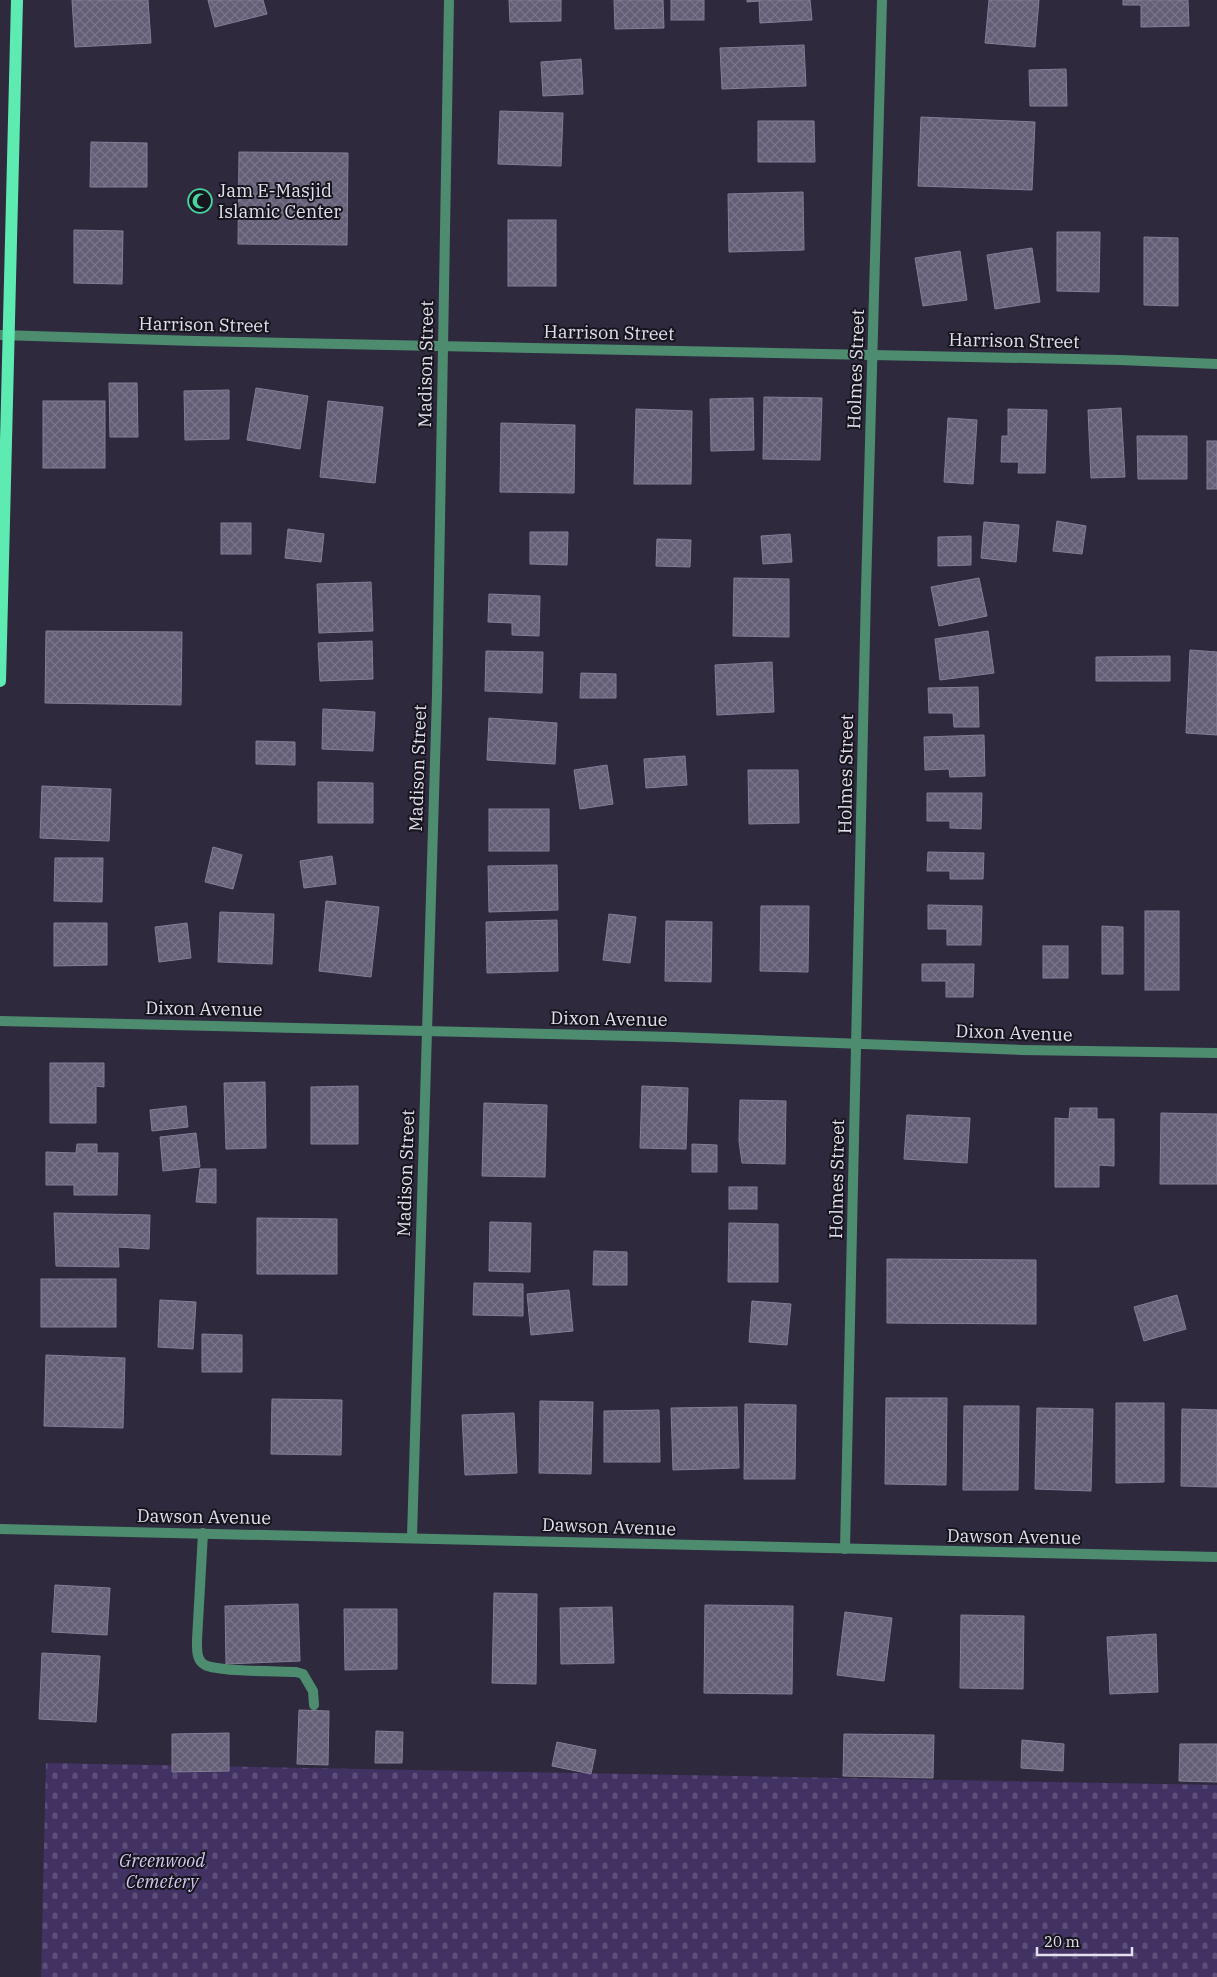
<svg xmlns="http://www.w3.org/2000/svg" width="1217" height="1977" font-family="'IBM Plex Serif',serif">
<style>
.cemetery{fill:url(#cemetery-stones)}
.building{fill:url(#building-cross-hatch);stroke:#837d96}
.lines{fill:none;stroke-linecap:round;stroke-linejoin:round}
.service{stroke:#4e8c70;stroke-width:10}
.minor{stroke:#4e8c70;stroke-width:10}
.primary{stroke:#5debb1;stroke-width:12}
.labels{text-anchor:middle;stroke-width:4;stroke-linejoin:round;paint-order:stroke}
.poi-label{font-size:18px;fill:#e3e0ed;stroke:#16141d;text-anchor:start}
.street-label{font-size:18px;fill:#e3e0ed;stroke:#16141d}
.park-label{font-size:18px;font-style:italic;fill:#d1c6ef;stroke:#16141d}
</style>
<defs>
<pattern id="cemetery-stones" width="16" height="16" patternUnits="userSpaceOnUse" patternTransform="scale(1.25)"><rect width="16" height="16" fill="#423163"/><path d="M2 7V4a2 2 0 0 1 4 0v3zM10 15v-3a2 2 0 0 1 4 0v3z" fill="#5d4f7a"/></pattern>
<pattern id="building-cross-hatch" width="8" height="8" patternUnits="userSpaceOnUse" patternTransform="scale(1.25)"><rect width="8" height="8" fill="#645e76"/><path d="M0 0l8 8M0 8l8-8" fill="none" stroke="#7a758a"/></pattern>
</defs>
<rect width="100%" height="100%" fill="#2f293e"/>
<polygon class="cemetery" points="46,1763 1217,1785 1217,1977 41,1977"/>
<g class="building">
<polygon points="72,0 148,0 151,43 75,47"/>
<polygon points="208,0 263,0 267,14 215,27"/>
<polygon points="509,0 561,0 561,21 510,22"/>
<polygon points="614,0 663,0 664,28 615,29"/>
<rect x="671" y="0" width="33" height="20"/>
<polygon points="747,0 810,0 812,20 760,23 759,1 747,2"/>
<polygon points="989,0 1039,0 1035,47 985,43"/>
<polygon points="1123,0 1188,0 1189,26 1141,27 1141,5 1123,5"/>
<polygon points="804,45 806,86 722,89 720,48"/>
<polygon points="581,59 583,94 543,96 541,62"/>
<polygon points="1066,69 1067,106 1030,106 1029,70"/>
<polygon points="500,111 563,113 561,166 498,164"/>
<polygon points="921,117 1035,122 1032,190 918,186"/>
<polygon points="758,121 814,121 815,162 758,162"/>
<polygon points="91,142 147,143 147,187 90,187"/>
<polygon points="239,152 348,153 347,245 238,244"/>
<polygon points="803,192 804,250 729,252 728,194"/>
<rect x="508" y="220" width="48" height="66"/>
<polygon points="74,230 123,231 122,284 74,283"/>
<polygon points="1057,232 1100,232 1099,292 1057,291"/>
<polygon points="1144,237 1178,238 1178,306 1144,305"/>
<polygon points="1032,248 1040,302 995,309 987,255"/>
<polygon points="960,251 967,300 923,306 915,258"/>
<polygon points="109,383 137,383 138,437 110,437"/>
<polygon points="256,388 308,396 300,449 247,440"/>
<polygon points="229,390 229,439 185,440 184,391"/>
<polygon points="764,397 822,398 820,460 763,459"/>
<polygon points="753,398 754,450 711,451 710,399"/>
<rect x="43" y="401" width="62" height="67"/>
<polygon points="328,401 383,407 375,483 320,477"/>
<polygon points="1121,408 1125,477 1091,478 1088,410"/>
<polygon points="636,409 692,411 691,484 634,484"/>
<polygon points="1008,409 1047,410 1045,473 1018,473 1019,462 1001,462 1002,436 1008,436"/>
<polygon points="948,418 977,420 973,484 944,482"/>
<polygon points="501,423 575,425 574,493 500,492"/>
<polygon points="1137,436 1187,436 1187,479 1138,479"/>
<rect x="1207" y="441" width="10" height="48"/>
<polygon points="1057,521 1086,526 1082,554 1053,551"/>
<polygon points="984,522 1019,525 1016,562 981,558"/>
<rect x="221" y="523" width="30" height="31"/>
<polygon points="288,529 324,534 321,562 285,558"/>
<polygon points="530,532 568,532 567,565 530,564"/>
<polygon points="790,534 792,562 763,564 761,536"/>
<polygon points="971,536 971,565 938,566 938,537"/>
<polygon points="657,539 691,540 690,567 656,566"/>
<polygon points="734,578 789,579 789,637 733,636"/>
<polygon points="979,578 987,616 939,626 931,587"/>
<polygon points="371,582 373,631 319,633 317,584"/>
<polygon points="489,594 540,596 539,636 512,635 512,623 488,622"/>
<polygon points="46,631 182,632 181,705 45,703"/>
<polygon points="988,631 994,673 940,680 935,639"/>
<polygon points="372,641 373,679 320,681 318,643"/>
<polygon points="1190,650 1217,652 1217,735 1186,733"/>
<polygon points="486,651 543,652 542,693 485,691"/>
<polygon points="1170,656 1170,681 1096,681 1096,657"/>
<polygon points="772,662 774,712 717,715 715,665"/>
<polygon points="581,673 616,674 616,698 580,698"/>
<polygon points="978,687 979,727 954,727 953,713 929,713 928,688"/>
<polygon points="323,709 375,712 373,751 322,749"/>
<polygon points="489,718 557,723 555,764 487,760"/>
<polygon points="984,735 985,776 950,777 949,769 925,770 924,737"/>
<polygon points="256,741 295,742 295,765 256,764"/>
<polygon points="685,756 687,785 646,788 644,759"/>
<polygon points="607,765 613,804 580,809 574,770"/>
<polygon points="748,770 798,770 799,823 749,824"/>
<polygon points="318,782 373,783 373,823 318,823"/>
<polygon points="42,786 111,789 109,841 40,838"/>
<polygon points="927,793 982,793 981,829 950,828 950,821 927,821"/>
<rect x="489" y="809" width="60" height="42"/>
<polygon points="213,847 242,855 233,889 205,882"/>
<polygon points="928,852 984,853 983,879 950,879 950,871 927,871"/>
<polygon points="332,856 336,884 304,888 300,861"/>
<polygon points="55,858 103,858 102,902 54,901"/>
<polygon points="557,865 558,910 489,912 488,866"/>
<polygon points="326,901 379,907 371,977 319,971"/>
<polygon points="928,905 982,906 981,945 947,945 947,929 928,929"/>
<polygon points="761,906 809,906 808,972 760,971"/>
<rect x="1145" y="911" width="34" height="79"/>
<polygon points="220,912 274,914 272,964 218,962"/>
<polygon points="609,914 636,917 630,963 603,960"/>
<polygon points="557,920 558,971 487,973 486,922"/>
<polygon points="666,921 712,922 711,982 665,981"/>
<polygon points="54,923 107,923 107,965 54,966"/>
<polygon points="187,923 191,958 159,962 155,927"/>
<polygon points="1102,926 1123,927 1123,974 1102,974"/>
<rect x="1043" y="946" width="25" height="32"/>
<polygon points="922,964 974,964 973,997 946,997 946,981 922,981"/>
<polygon points="50,1063 104,1063 104,1087 96,1086 96,1123 50,1123"/>
<polygon points="265,1082 266,1148 226,1149 224,1083"/>
<polygon points="358,1086 358,1144 311,1144 311,1087"/>
<polygon points="642,1086 688,1088 686,1149 640,1148"/>
<polygon points="740,1100 786,1101 785,1164 742,1163 739,1141"/>
<polygon points="484,1103 547,1105 545,1177 482,1176"/>
<polygon points="186,1106 188,1127 152,1131 150,1110"/>
<polygon points="1070,1108 1097,1108 1097,1119 1114,1119 1114,1166 1099,1165 1099,1187 1055,1187 1055,1118 1069,1119"/>
<polygon points="1161,1113 1217,1114 1217,1184 1160,1184"/>
<polygon points="907,1115 970,1118 967,1163 904,1159"/>
<polygon points="196,1133 200,1167 163,1171 160,1137"/>
<polygon points="77,1144 97,1144 97,1153 118,1153 117,1195 74,1195 74,1185 46,1185 46,1152 76,1153"/>
<polygon points="692,1144 717,1145 717,1172 692,1172"/>
<polygon points="200,1169 216,1169 216,1203 196,1202"/>
<rect x="729" y="1187" width="28" height="22"/>
<polygon points="54,1213 150,1215 149,1249 118,1247 119,1267 56,1266"/>
<polygon points="257,1218 337,1219 337,1274 257,1274"/>
<polygon points="490,1222 531,1223 530,1272 489,1271"/>
<polygon points="729,1223 778,1224 778,1282 728,1282"/>
<polygon points="594,1251 627,1252 627,1285 593,1285"/>
<polygon points="887,1259 1036,1260 1036,1324 887,1323"/>
<rect x="41" y="1279" width="75" height="48"/>
<polygon points="474,1283 523,1284 523,1316 473,1315"/>
<polygon points="569,1290 573,1331 531,1335 527,1294"/>
<polygon points="1177,1295 1186,1329 1144,1341 1134,1307"/>
<polygon points="160,1300 196,1302 193,1349 158,1347"/>
<polygon points="752,1301 791,1304 787,1345 749,1342"/>
<polygon points="202,1334 242,1335 242,1372 202,1372"/>
<polygon points="46,1355 125,1358 123,1428 44,1426"/>
<polygon points="886,1398 947,1398 946,1485 885,1484"/>
<polygon points="272,1399 342,1400 341,1455 271,1454"/>
<polygon points="540,1401 593,1402 591,1474 539,1473"/>
<polygon points="1116,1403 1164,1403 1164,1482 1116,1483"/>
<polygon points="745,1404 796,1405 795,1479 744,1479"/>
<polygon points="964,1406 1019,1406 1018,1490 963,1490"/>
<polygon points="737,1407 739,1468 673,1470 671,1408"/>
<polygon points="1037,1408 1093,1409 1091,1491 1035,1489"/>
<polygon points="1182,1409 1217,1410 1217,1487 1181,1486"/>
<polygon points="659,1410 660,1462 604,1462 604,1411"/>
<polygon points="514,1413 517,1473 465,1475 462,1415"/>
<polygon points="55,1585 110,1588 107,1635 52,1632"/>
<polygon points="494,1593 537,1594 536,1684 492,1683"/>
<polygon points="298,1604 300,1661 226,1664 225,1606"/>
<polygon points="705,1605 793,1606 792,1694 704,1693"/>
<polygon points="612,1607 614,1663 561,1664 560,1608"/>
<polygon points="344,1609 397,1609 397,1669 345,1670"/>
<polygon points="845,1612 892,1618 884,1681 837,1675"/>
<polygon points="961,1615 1024,1616 1023,1689 960,1688"/>
<polygon points="1156,1634 1158,1692 1110,1694 1107,1637"/>
<polygon points="42,1653 100,1656 96,1722 39,1719"/>
<polygon points="299,1710 329,1711 328,1765 297,1764"/>
<polygon points="376,1731 403,1732 402,1763 375,1763"/>
<polygon points="229,1733 229,1771 172,1772 172,1734"/>
<polygon points="844,1734 934,1735 933,1778 843,1776"/>
<polygon points="1022,1740 1064,1744 1063,1771 1021,1768"/>
<polygon points="557,1742 596,1750 591,1774 552,1766"/>
<polygon points="1180,1744 1217,1744 1217,1782 1179,1781"/>
</g>
<g class="lines">
<path class="service" d="M203,1533l-6,107c0,8 -1,21 8,25 14,7 73,6 91,7l7,2 10,17 1,14"/>
<g class="minor">
<polyline points="0,335 195,341 1120,360 1217,364"/>
<polyline points="0,1021 674,1037 1022,1050 1217,1053"/>
<polyline points="0,1529 1217,1557"/>
<polyline points="412,1537 437,694 449,0"/>
<polyline points="845,1549 866,590 882,0"/>
</g>
<polyline class="primary" points="0,681 17,0"/>
</g>
<defs>
<g id="mosque-ring" transform="scale(1.25)"><circle r="9.5" fill="#16141d" stroke="#48d49d" stroke-width="1.5"/><path d="M3.5-4.9A6 6 0 1 0 3.5 4.9A5 5 0 1 1 3.5-4.9Z" fill="#48d49d"/></g>
</defs>
<g fill-rule="evenodd">
<use href="#mosque-ring" x="200" y="201"/>
</g>
<g class="labels">
<g class="poi-label">
<text x="218" y="197">Jam E-Masjid<tspan x="218" dy="21">Islamic Center</tspan></text>
</g>
<g class="street-label">
<text transform="translate(204 325) rotate(1)" y="6">Harrison Street</text>
<text transform="translate(609 333) rotate(1)" y="6">Harrison Street</text>
<text transform="translate(1014 341) rotate(1)" y="6">Harrison Street</text>
<text transform="translate(426 364) rotate(-89)" y="6">Madison Street</text>
<text transform="translate(856 369) rotate(-88)" y="6">Holmes Street</text>
<text transform="translate(418 768) rotate(-88)" y="6">Madison Street</text>
<text transform="translate(846 774) rotate(-89)" y="6">Holmes Street</text>
<text transform="translate(204 1009) rotate(1)" y="6">Dixon Avenue</text>
<text transform="translate(609 1019) rotate(1)" y="6">Dixon Avenue</text>
<text transform="translate(1014 1033) rotate(2)" y="6">Dixon Avenue</text>
<text transform="translate(406 1173) rotate(-88)" y="6">Madison Street</text>
<text transform="translate(837 1179) rotate(-89)" y="6">Holmes Street</text>
<text transform="translate(204 1517) rotate(1)" y="6">Dawson Avenue</text>
<text transform="translate(609 1527) rotate(2)" y="6">Dawson Avenue</text>
<text transform="translate(1014 1537) rotate(1)" y="6">Dawson Avenue</text>
</g>
<g class="park-label">
<text x="162" y="1867">Greenwood<tspan x="162" dy="21">Cemetery</tspan></text>
</g>
</g>
<path d="M1037 1947v8h95v-8" fill="none" stroke="#e3e0ed" stroke-width="2.5"/>
<text x="1044" y="1947" font-size="15" fill="#e3e0ed" stroke="#16141d" stroke-width="4" paint-order="stroke">20 m</text>
</svg>
